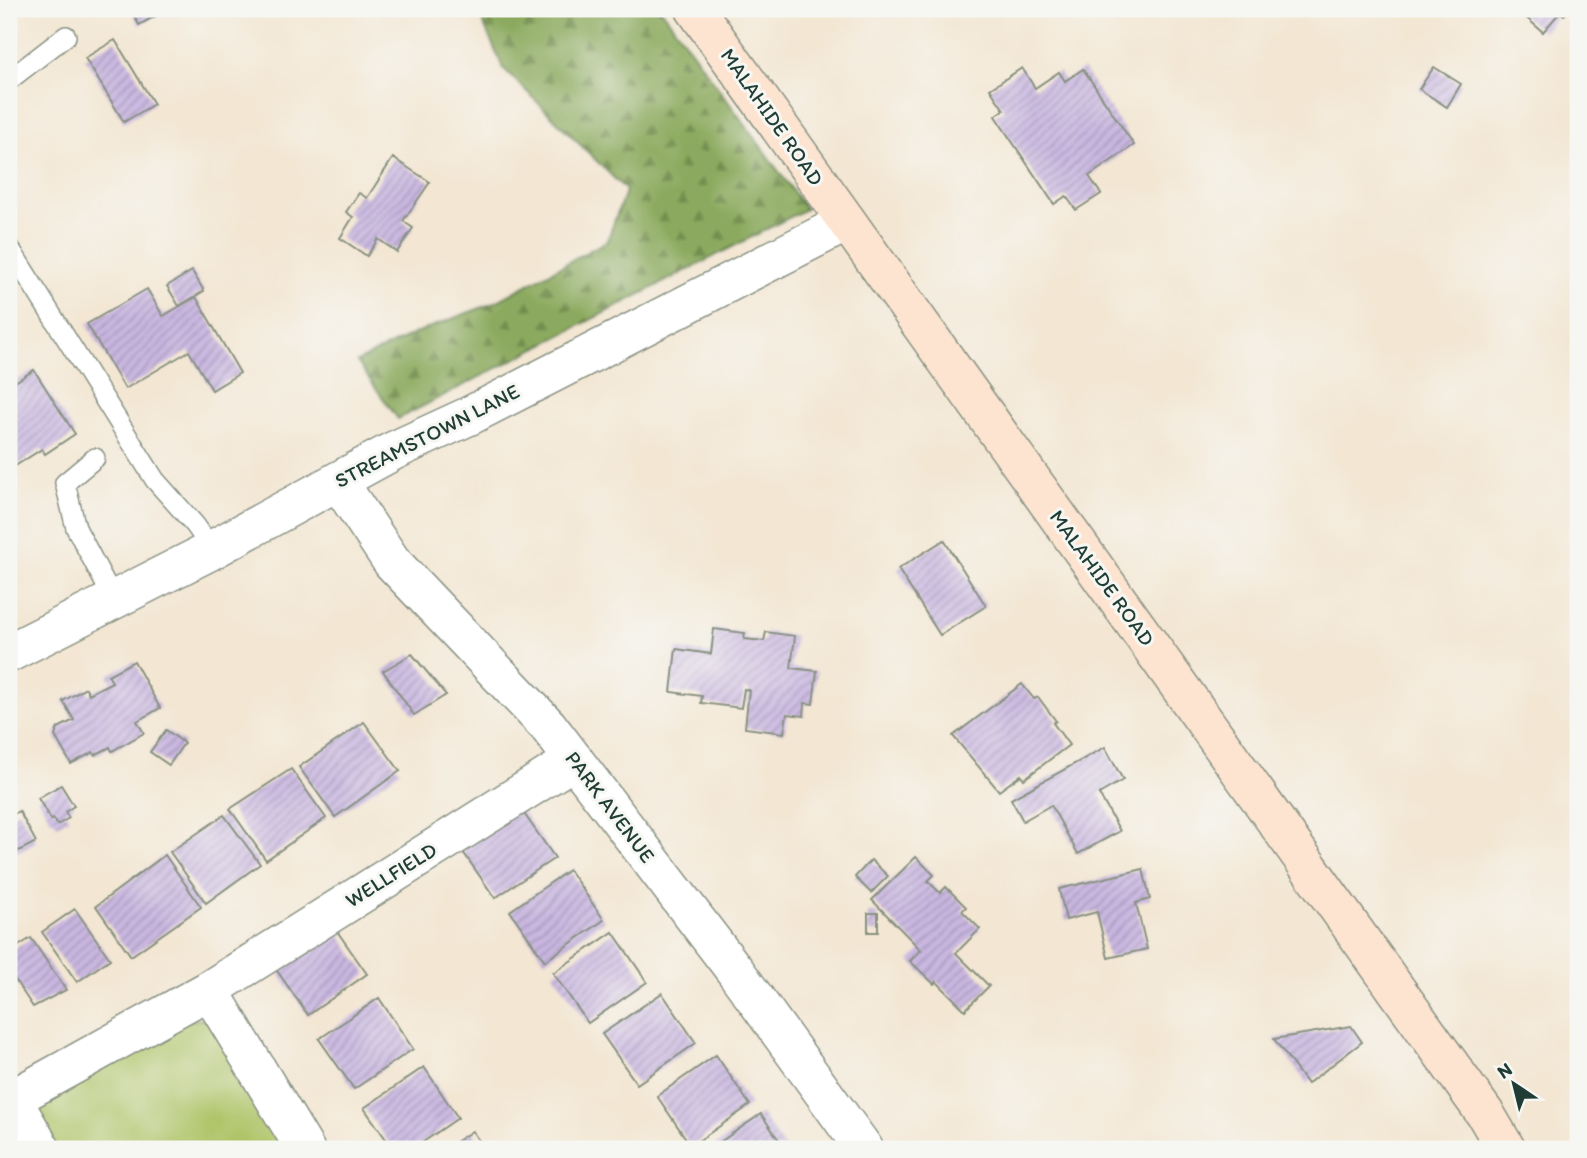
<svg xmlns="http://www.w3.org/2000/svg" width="1587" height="1158" font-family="Itim,sans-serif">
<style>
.forest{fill:url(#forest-firs);stroke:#567449;stroke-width:2}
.park{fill:#b0c56a;stroke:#68814f;stroke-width:2}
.building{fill:url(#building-hatch)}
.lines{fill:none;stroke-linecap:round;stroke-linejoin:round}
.service-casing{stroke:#899283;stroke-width:22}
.minor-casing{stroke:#899283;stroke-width:41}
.secondary-casing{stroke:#899283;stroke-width:41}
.service{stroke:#fff;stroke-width:19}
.minor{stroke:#fff;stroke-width:38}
.secondary{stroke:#fde4d0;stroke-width:38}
.labels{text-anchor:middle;stroke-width:6;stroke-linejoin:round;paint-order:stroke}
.street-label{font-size:21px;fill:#1f3d34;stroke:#f6f6f2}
</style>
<defs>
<pattern id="forest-firs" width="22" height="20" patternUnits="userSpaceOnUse" patternTransform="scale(1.75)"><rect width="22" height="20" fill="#8caa5e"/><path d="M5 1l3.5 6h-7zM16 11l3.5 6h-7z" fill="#728c4e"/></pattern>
<pattern id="building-hatch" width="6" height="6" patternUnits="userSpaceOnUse" patternTransform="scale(1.75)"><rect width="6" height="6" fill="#cab7e1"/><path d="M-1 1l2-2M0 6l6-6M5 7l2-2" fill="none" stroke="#a396b7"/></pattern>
</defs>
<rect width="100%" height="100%" fill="#f6f6f2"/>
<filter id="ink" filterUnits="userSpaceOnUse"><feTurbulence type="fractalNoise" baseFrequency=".0143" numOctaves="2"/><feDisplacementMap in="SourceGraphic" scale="14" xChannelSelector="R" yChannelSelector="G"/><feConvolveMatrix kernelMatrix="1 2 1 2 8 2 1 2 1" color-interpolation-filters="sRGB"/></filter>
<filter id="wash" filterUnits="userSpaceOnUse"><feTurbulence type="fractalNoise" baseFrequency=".00686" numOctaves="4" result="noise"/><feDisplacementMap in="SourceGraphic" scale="28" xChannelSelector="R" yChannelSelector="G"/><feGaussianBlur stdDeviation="1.57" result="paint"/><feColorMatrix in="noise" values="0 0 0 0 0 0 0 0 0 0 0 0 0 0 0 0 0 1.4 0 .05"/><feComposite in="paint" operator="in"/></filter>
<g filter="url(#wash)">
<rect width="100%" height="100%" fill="#f3e6d2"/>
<polygon class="forest" points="477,9 661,9 806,209 398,419 357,362 418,332 496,302 607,241 626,190 503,68"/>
<polygon class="park" points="214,1017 293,1149 48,1149 28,1127 39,1093 181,1022"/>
<g id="blocks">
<g class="building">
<polygon points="131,9 168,9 139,25"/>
<polygon points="1516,9 1570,9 1564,15 1560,12 1543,32"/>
<polygon points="115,40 154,104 124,122 85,58"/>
<polygon points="1434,67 1461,84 1447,107 1419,89"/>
<polygon points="1022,68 1035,88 1059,72 1065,81 1083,69 1134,145 1089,176 1101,194 1076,210 1066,196 1054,204 995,116 1004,110 990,89"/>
<polygon points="393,158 430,182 403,221 413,228 397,252 378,239 367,256 340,238 353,217 346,212 359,193 367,198"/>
<polygon points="192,271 204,291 179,306 167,286"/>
<polygon points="147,289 163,316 196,297 240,373 212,390 189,351 125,389 87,324"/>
<polygon points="34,370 75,434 45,454 42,449 9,470 9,413 15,409 9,399 9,386"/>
<polygon points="944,540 986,606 940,635 898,569"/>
<polygon points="714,629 745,633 744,639 764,641 766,632 795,636 791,668 817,671 813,704 805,703 804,716 787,714 784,733 745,728 749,690 744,689 741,708 701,703 702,696 671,692 676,649 711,654"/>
<polygon points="412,654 446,695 414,715 383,671"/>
<polygon points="134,661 160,708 137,721 144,733 112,751 110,747 95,755 93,752 71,764 55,736 58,728 74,720 63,701 86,688 89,694 112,682 108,675"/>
<polygon points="1022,684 1034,699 1038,697 1056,721 1053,723 1069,745 1024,779 1021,775 999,791 953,736"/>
<polygon points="364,722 400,771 335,817 299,767"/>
<polygon points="166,730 184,743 169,765 150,752"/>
<polygon points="1105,747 1123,780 1099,794 1120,831 1078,854 1051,805 1023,821 1011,799"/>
<polygon points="291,769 326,818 266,860 230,809"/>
<polygon points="61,785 74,806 65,812 69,818 57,825 53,819 51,820 38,798"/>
<polygon points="520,808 555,858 495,898 461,849"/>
<polygon points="19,811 36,842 15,853 9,841 9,817"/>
<polygon points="224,815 260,864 206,903 170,852"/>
<polygon points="165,855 201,907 131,956 96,906"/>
<polygon points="916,857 934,875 928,881 940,893 946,887 966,907 962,911 980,929 956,953 989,986 965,1010 936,981 934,984 910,961 921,950 872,900"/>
<polygon points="871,860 888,876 871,893 855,877"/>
<polygon points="1143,869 1150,899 1136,903 1147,949 1108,958 1097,912 1066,920 1059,889"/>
<polygon points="569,870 604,920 545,961 510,911"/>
<polygon points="75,909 110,959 77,982 42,932"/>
<rect x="868" y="913" width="10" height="19"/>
<polygon points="332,924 367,974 308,1015 273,965"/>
<polygon points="613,932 647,982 588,1023 553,973"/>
<polygon points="31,938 66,990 33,1007 9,971 9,952"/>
<polygon points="662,993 696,1043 637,1084 602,1034"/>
<polygon points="379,998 413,1049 354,1089 319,1039"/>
<polygon points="1351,1026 1362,1042 1307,1084 1274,1039"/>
<polygon points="716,1055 750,1105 691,1146 657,1096"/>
<polygon points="424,1067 458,1118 413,1149 393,1149 364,1108"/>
<polygon points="761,1114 785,1149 710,1149"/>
<polygon points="472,1131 485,1149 445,1149"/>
</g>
</g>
</g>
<g filter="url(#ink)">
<use href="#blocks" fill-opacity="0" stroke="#899283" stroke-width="2"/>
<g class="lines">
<g class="service-casing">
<g id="service">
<polyline points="9,80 66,36"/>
<polyline points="9,247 155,480 195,525 212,549"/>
<polyline points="95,458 65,483 76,528 114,600"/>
</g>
</g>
<g class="minor-casing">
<g id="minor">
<polyline points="338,481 392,562 548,726 736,972 864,1149"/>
<polyline points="9,653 208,552 393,451 469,416 847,222"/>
<polyline points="209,990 574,760"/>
<polyline points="41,1149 12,1099 209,990 305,1149"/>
</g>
</g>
<g class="secondary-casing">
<polyline id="secondary" points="695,9 1486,1115 1506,1149"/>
</g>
<use href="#service" class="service"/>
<use href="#minor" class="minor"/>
<use href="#secondary" class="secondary"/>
</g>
</g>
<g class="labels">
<g class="street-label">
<text transform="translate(772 117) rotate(55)" y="7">MALAHIDE ROAD</text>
<text transform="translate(427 436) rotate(-27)" y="7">STREAMSTOWN LANE</text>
<text transform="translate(1102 578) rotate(54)" y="7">MALAHIDE ROAD</text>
<text transform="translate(610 807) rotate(53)" y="7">PARK AVENUE</text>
<text transform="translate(391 875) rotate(-32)" y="7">WELLFIELD</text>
</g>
</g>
<rect width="1587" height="1158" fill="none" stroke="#f6f6f2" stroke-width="35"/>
<g transform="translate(1514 1084) rotate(325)" stroke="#f6f6f2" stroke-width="5" paint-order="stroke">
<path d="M0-5L12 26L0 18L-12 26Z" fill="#1f3d34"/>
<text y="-10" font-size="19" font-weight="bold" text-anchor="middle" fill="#1f3d34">N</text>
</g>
</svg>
